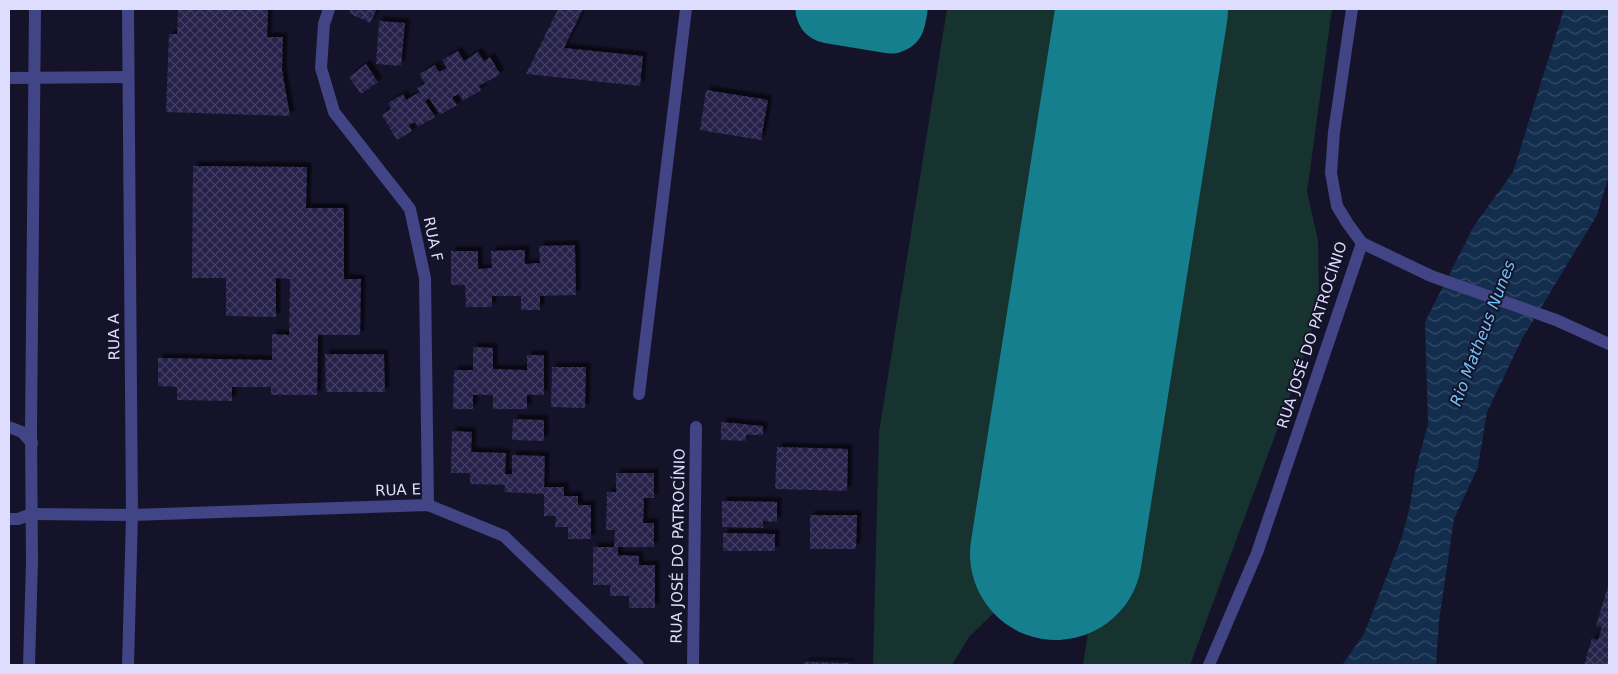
<svg xmlns="http://www.w3.org/2000/svg" width="1618" height="674" font-family="'DejaVu Sans',sans-serif">
<style>
.grass{fill:#163330}
.water{fill:url(#water-waves)}
.lines{fill:none;stroke-linecap:round;stroke-linejoin:round}
.taxiway{stroke:#167f8d;stroke-width:69}
.runway{stroke:#167f8d;stroke-width:172}
.building{fill:url(#building-cross-hatch);filter:url(#shadow)}
.minor{stroke:#414485;stroke-width:12}
.tertiary{stroke:#414485;stroke-width:12}
.labels{text-anchor:middle;stroke-width:4;stroke-linejoin:round;paint-order:stroke}
.street-label{font-size:15px;fill:#dfddfd;stroke:#15132a}
.water-label{font-size:16px;font-style:italic;fill:#72c3f6;stroke:#15132a}
</style>
<defs>
<pattern id="water-waves" width="16" height="10" patternUnits="userSpaceOnUse" patternTransform="scale(1.25)"><rect width="16" height="10" fill="#132d4d"/><path d="M0 5q4-4 8 0t8 0" fill="none" stroke="#354b68"/></pattern>
<pattern id="building-cross-hatch" width="8" height="8" patternUnits="userSpaceOnUse" patternTransform="scale(1.25)"><rect width="8" height="8" fill="#252049"/><path d="M0 0l8 8M0 8l8-8" fill="none" stroke="#444064"/></pattern>
<filter id="shadow"><feDropShadow dx="4.5" dy="-4.5" stdDeviation="1" flood-color="#0009"/></filter>
</defs>
<rect width="100%" height="100%" fill="#15132a"/>
<g class="grass">
<polygon points="947,9 1098,9 1003,604 969,637 952,665 873,665 879,432"/>
<polygon points="1186,9 1332,9 1307,192 1318,240 1319,306 1300,368 1190,665 1083,665"/>
</g>
<polygon class="water" points="1564,9 1609,9 1609,175 1597,215 1522,339 1487,412 1478,467 1454,519 1439,621 1436,665 1342,665 1364,634 1402,537 1410,506 1415,472 1428,424 1425,322 1474,226 1513,172"/>
<g class="lines">
<polyline class="taxiway" points="830,9 891,19 893,9"/>
<polyline class="runway" points="1056,554 1142,9"/>
</g>
<g class="building">
<polygon points="178,9 268,9 267,37 283,37 282,70 290,116 166,112 169,34 177,34"/>
<polygon points="351,9 377,9 370,23 349,13"/>
<polygon points="558,9 583,9 564,48 643,56 640,86 526,74"/>
<polygon points="379,21 405,23 401,66 376,64"/>
<polygon points="458,51 464,61 478,52 484,61 490,57 500,74 479,86 481,90 463,101 459,94 452,97 457,105 440,115 429,98 425,101 435,117 418,127 415,122 409,125 412,131 397,140 382,115 391,109 388,103 403,94 406,100 420,92 417,88 425,84 419,74 435,65 439,72 447,68 442,60"/>
<polygon points="366,64 378,82 361,94 349,77"/>
<polygon points="706,90 768,100 761,140 700,130"/>
<polygon points="193,166 307,167 306,208 344,208 344,279 361,279 360,335 318,335 317,395 271,395 271,387 232,387 232,401 177,400 177,387 158,386 158,358 272,360 272,334 289,335 290,279 276,278 276,317 226,316 226,278 192,278"/>
<polygon points="575,245 576,295 540,296 540,310 521,310 521,296 492,296 492,307 466,307 465,285 451,285 451,251 478,251 478,269 492,268 491,251 525,250 525,264 540,263 539,246"/>
<polygon points="473,347 493,348 493,369 527,370 527,355 544,355 544,395 527,395 527,409 493,409 493,395 473,395 473,409 453,409 454,370 473,370"/>
<polygon points="325,354 384,354 385,392 326,392"/>
<polygon points="552,367 586,367 585,408 551,407"/>
<polygon points="513,419 544,420 544,441 512,440"/>
<polygon points="721,422 763,426 763,435 746,435 746,441 721,440"/>
<polygon points="452,431 472,432 471,452 506,453 505,474 512,474 512,455 545,456 544,487 564,487 564,496 578,496 578,505 591,505 591,539 568,539 568,527 555,527 556,516 544,516 544,494 504,492 505,485 470,484 470,473 451,473"/>
<polygon points="777,447 848,449 847,491 775,489"/>
<polygon points="616,473 654,473 654,498 644,498 643,523 654,523 654,547 618,547 618,555 639,556 639,565 655,565 655,608 629,608 629,596 610,596 610,585 593,585 593,547 614,547 615,530 606,530 607,492 616,492"/>
<polygon points="722,501 777,502 777,522 763,521 763,528 722,527"/>
<polygon points="810,515 857,515 856,549 810,549"/>
<polygon points="723,533 775,534 775,551 723,551"/>
<polygon points="1608,586 1609,586 1609,665 1584,665 1592,638 1598,640 1602,627 1596,626"/>
<polygon points="804,662 850,663 850,665 804,665"/>
</g>
<g class="lines">
<g class="minor">
<polyline points="128,9 132,515 128,665"/>
<polyline points="329,9 324,24 321,68 334,112 410,209 425,278 428,505"/>
<polyline points="9,78 128,77"/>
<polyline points="1362,243 1431,276 1556,320 1609,344"/>
<polyline points="639,394 686,9"/>
<polyline points="32,514 132,515 428,505 504,536 638,665"/>
<polyline points="693,665 696,427"/>
<polyline points="1209,665 1257,553 1362,243 1348,224 1337,206 1331,173 1334,132 1352,9"/>
</g>
<g class="tertiary">
<polyline points="9,427 22,432 32,443"/>
<polyline points="9,519 18,519 32,514"/>
<polyline points="29,665 32,562 31,430 35,9"/>
</g>
</g>
<g class="labels">
<g class="street-label">
<text transform="translate(433 239) rotate(78)" y="5">RUA F</text>
<text transform="translate(1312 335) rotate(-72)" y="5">RUA JOSÉ DO PATROCÍNIO</text>
<text transform="translate(114 337) rotate(-91)" y="5">RUA A</text>
<text transform="translate(398 490) rotate(-2)" y="5">RUA E</text>
<text transform="translate(678 546) rotate(-89)" y="5">RUA JOSÉ DO PATROCÍNIO</text>
</g>
<g class="water-label">
<text transform="translate(1482 333) rotate(-69)" y="6">Rio Matheus Nunes</text>
</g>
</g>
<rect width="1618" height="674" fill="none" stroke="#dfddfd" stroke-width="20"/>
</svg>
